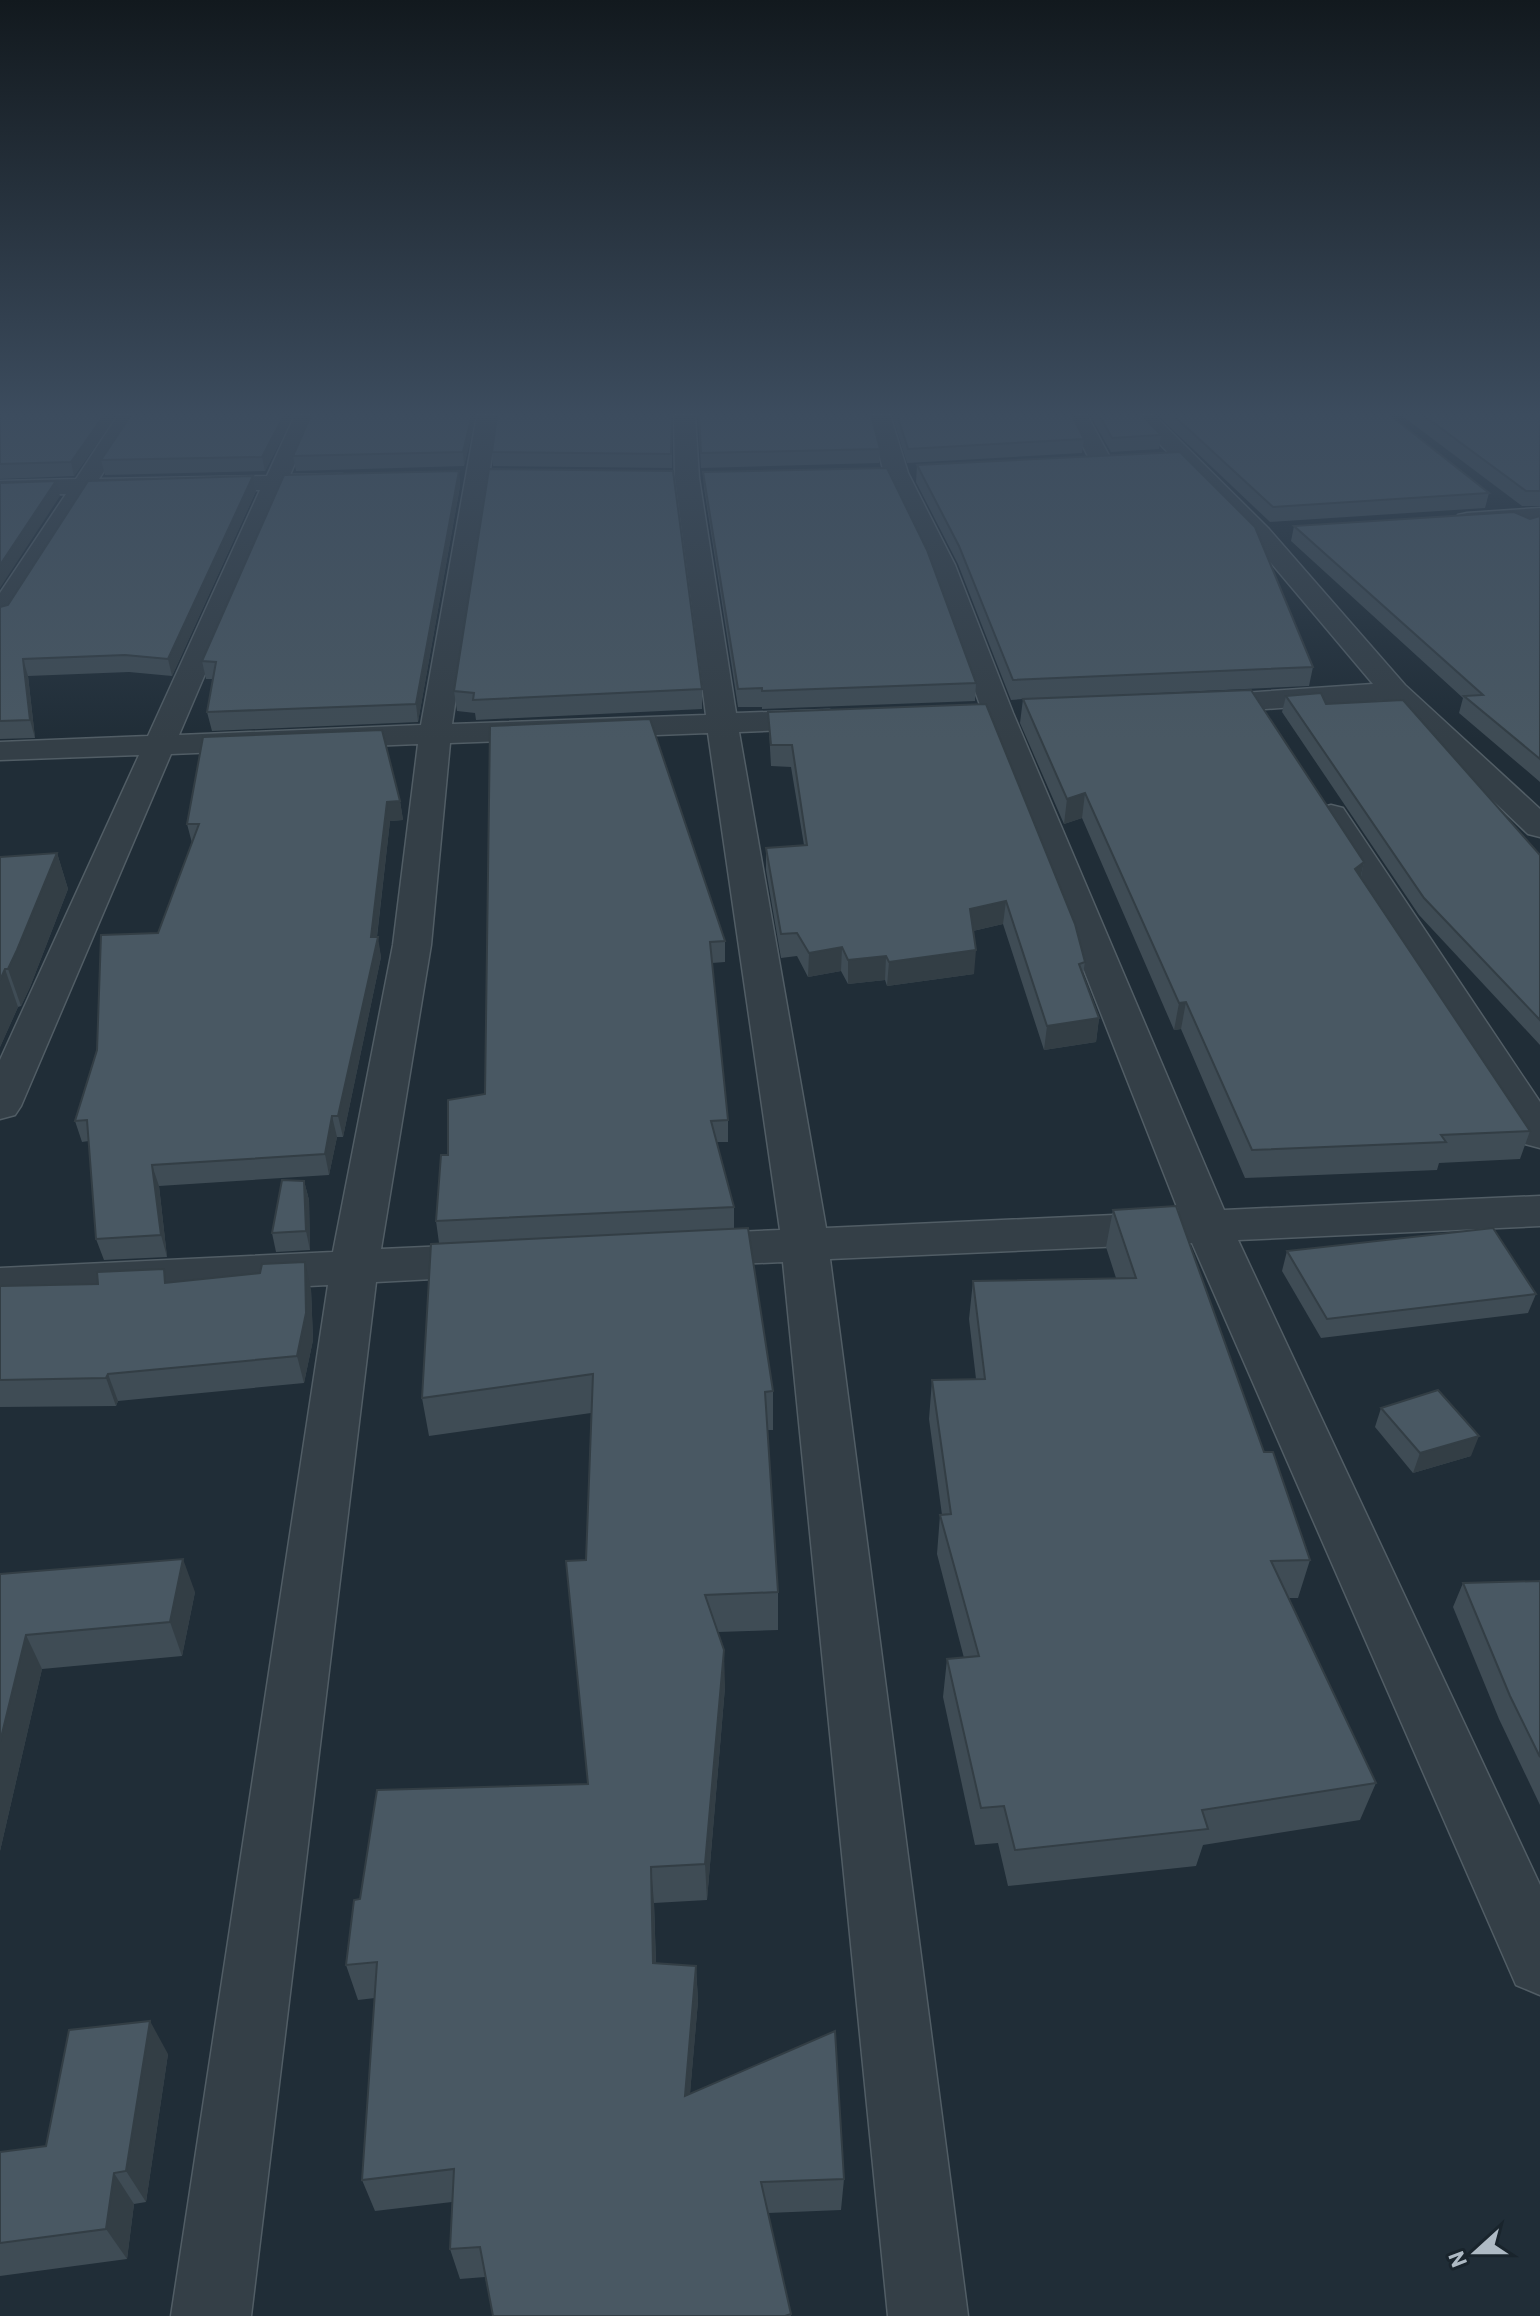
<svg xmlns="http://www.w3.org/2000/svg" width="1540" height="2316" font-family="Barlow,sans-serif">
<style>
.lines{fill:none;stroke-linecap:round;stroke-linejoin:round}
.minor-casing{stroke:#515d65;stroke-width:3}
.minor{fill:#343f47;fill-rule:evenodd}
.wall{fill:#3f4c55}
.shaded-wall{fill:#333e45}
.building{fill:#495863;stroke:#333e45;stroke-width:2}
</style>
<rect width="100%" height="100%" fill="#202d37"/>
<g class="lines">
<g class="minor-casing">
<g id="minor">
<polygon points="118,415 140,415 99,479 267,476 295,415 315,415 290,475 342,474 350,476 354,481 350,486 342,488 284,489 179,735 421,725 477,415 498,415 452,724 706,715 675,478 674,415 695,415 699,478 736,713 829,710 840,713 844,719 840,725 829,728 739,732 826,1228 1179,1212 983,713 929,565 884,473 869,415 890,415 908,473 955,565 1013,713 1224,1210 1540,1196 1540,1226 1238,1240 1540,1885 1540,1995 1516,1985 1192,1243 830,1259 968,2316 888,2316 783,1262 691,1266 674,1261 668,1250 674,1239 691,1234 780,1230 708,733 450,743 431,945 381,1249 491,1244 508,1249 515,1260 508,1271 491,1276 376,1282 251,2316 171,2316 328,1285 0,1302 0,1268 333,1252 393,945 418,744 171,754 21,1106 15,1115 0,1119 0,1060 139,755 0,760 0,742 148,736 260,490 90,493 10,620 0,622 0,593 66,494 0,495 0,481 76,479"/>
<polygon points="1067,415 1087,415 1113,463 1110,468 1094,468"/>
<polygon points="1132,415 1154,415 1268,528 1405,685 1540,809 1540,837 1528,834 1388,700 1198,714 1187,711 1183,705 1187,699 1198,696 1373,684 1250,538"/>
<polygon points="1540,508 1540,522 1467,527 1458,525 1455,520 1458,515 1467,513"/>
<polygon points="1331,805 1343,808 1540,1102 1540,1148 1525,1144 1314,815 1319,808"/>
</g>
</g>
<use href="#minor" class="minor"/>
</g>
<g class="wall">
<polygon points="0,415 117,415 74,476 0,479"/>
<polygon points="294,415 265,471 105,475 101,460"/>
<polygon points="476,415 464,466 296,471 293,456"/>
<polygon points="497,415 672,415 672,468 493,466 492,452"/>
<polygon points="698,415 880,449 879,463 701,468"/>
<polygon points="892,415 1072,415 1084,439 1082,453 907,463"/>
<polygon points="1090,415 1142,415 1161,435 1159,449 1111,452"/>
<polygon points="1157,415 1390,415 1489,493 1485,508 1270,522"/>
<polygon points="1401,415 1540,415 1540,506 1522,506"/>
<polygon points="917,465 1313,667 1309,686 1053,698 1364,862 1361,877 1530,1131 1520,1159 1439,1163 1437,1170 1245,1178 1181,1029 1174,1030 1082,818 1064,824 1020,723 1023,699 1011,700 958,564 916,482"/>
<polygon points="459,471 460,486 418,722 212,731 207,712 213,679 206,679 202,661"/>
<polygon points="703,472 976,683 975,701 762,709 762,707 738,707 704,488"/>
<polygon points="253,476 256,491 172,676 129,672 28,676 35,738 0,739 0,607 8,605"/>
<polygon points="1540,516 1540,782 1459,713 1463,698 1291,541 1294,526 1530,519"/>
<polygon points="702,689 702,709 476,720 475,713 457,711 454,691"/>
<polygon points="1286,696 1326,704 1540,855 1540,1045 1419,915 1282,712"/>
<polygon points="768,712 1085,962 1083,974 1099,1018 1096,1042 1044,1050 1003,924 973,931 974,974 887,986 885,980 848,984 841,971 808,977 797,956 781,958 766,870 766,848 804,845 791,767 771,766"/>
<polygon points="490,726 725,941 725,962 712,963 728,1120 728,1142 717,1142 734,1207 734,1229 773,1391 773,1430 767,1430 778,1592 778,1630 718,1632 725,1687 707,1900 654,1903 656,1963 696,1966 698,2001 690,2093 844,2179 841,2210 768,2213 791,2316 493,2316 485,2277 460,2279 450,2249 452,2202 375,2211 362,2180 375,1998 358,2000 346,1965 360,1899 588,1784 586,1560 591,1413 429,1436 422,1398 439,1243 436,1221 448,1155 485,1094"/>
<polygon points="400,801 403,820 390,821 377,937 381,957 343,1137 337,1137 329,1175 159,1186 167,1257 104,1260 96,1239 89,1141 82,1142 75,1121 158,933 192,843 187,824"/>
<polygon points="57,853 68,889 30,987 21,1006 18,1007 0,1047 0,857"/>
<polygon points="304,1181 309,1200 310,1250 276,1252 272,1233"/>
<polygon points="1113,1210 1264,1452 1310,1560 1298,1598 1289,1598 1376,1783 1360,1820 1203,1845 1196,1866 1008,1886 998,1843 975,1845 943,1697 947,1659 964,1658 937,1554 940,1515 942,1515 929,1419 932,1380 976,1379 969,1319 973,1281 1116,1278 1106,1247"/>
<polygon points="1287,1251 1536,1294 1528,1313 1321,1338 1282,1271"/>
<polygon points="168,1283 311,1289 313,1340 304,1383 118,1401 116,1406 0,1407 0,1286"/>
<polygon points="1381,1408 1471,1456 1413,1473 1375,1427"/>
<polygon points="0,1574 195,1592 182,1656 42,1669 0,1851"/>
<polygon points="1540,1581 1540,1805 1499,1719 1453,1607 1463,1583"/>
<polygon points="168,2054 146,2202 134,2204 127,2259 0,2276 0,2152 46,2146"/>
</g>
<g class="shaded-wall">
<polygon points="104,415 117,415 74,476 71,462"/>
<polygon points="284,415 294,415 265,471 262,457"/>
<polygon points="472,415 476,415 464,466 463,452"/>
<polygon points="459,471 460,486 418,722 416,704"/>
<polygon points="253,476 256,491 172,676 168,659"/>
<polygon points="56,481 60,496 0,588 0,565"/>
<polygon points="23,659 28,676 35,738 30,720"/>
<polygon points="1085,793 1082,818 1064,824 1067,799"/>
<polygon points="400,801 403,820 390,821 376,944 378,937 381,957 343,1137 338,1116 371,937 387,802"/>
<polygon points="57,853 68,889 30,987 21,1006 8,969"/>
<polygon points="1364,862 1358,888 1355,869"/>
<polygon points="1006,901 1003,924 968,932 970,909"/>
<polygon points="842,947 841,971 808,977 809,953"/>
<polygon points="976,950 974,974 887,986 889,962"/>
<polygon points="886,956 885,980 848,984 848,960"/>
<polygon points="5,969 18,1007 0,1047 0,980"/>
<polygon points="1186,1002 1181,1029 1174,1030 1179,1003"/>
<polygon points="1099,1018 1096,1042 1044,1050 1047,1026"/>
<polygon points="332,1116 337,1137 329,1175 325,1154"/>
<polygon points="152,1165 159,1186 167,1257 161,1235"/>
<polygon points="304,1181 309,1200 310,1250 306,1231"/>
<polygon points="305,1262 311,1289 313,1340 304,1383 297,1356"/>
<polygon points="108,1374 118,1401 116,1406 106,1378"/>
<polygon points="1479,1436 1471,1456 1413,1473 1420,1453"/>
<polygon points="183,1559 195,1592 182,1656 170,1622"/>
<polygon points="26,1635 42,1669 0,1851 0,1742"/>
<polygon points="724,1650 725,1687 707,1900 705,1864"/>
<polygon points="651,1867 654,1903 657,1998 653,1963"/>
<polygon points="696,1966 698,2001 687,2129 685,2096"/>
<polygon points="150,2021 168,2054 146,2202 126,2171"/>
<polygon points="114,2173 134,2204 127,2259 106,2229"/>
</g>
<g class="building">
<polygon points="0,415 104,415 71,462 0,464"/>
<polygon points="131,415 284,415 262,457 101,460"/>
<polygon points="311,415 472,415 463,452 293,456"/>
<polygon points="497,415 672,415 671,454 492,452"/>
<polygon points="699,415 871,415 880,449 701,453"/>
<polygon points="897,415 1072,415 1084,439 908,449"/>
<polygon points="1099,415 1142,415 1161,435 1112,438"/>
<polygon points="1173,415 1390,415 1489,493 1273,507"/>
<polygon points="1423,415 1540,415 1540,491 1526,491"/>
<polygon points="1180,452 1255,527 1313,667 1013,680 959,546 917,465"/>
<polygon points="887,468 927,550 976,683 762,691 762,688 738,689 703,472"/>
<polygon points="489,469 673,471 702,689 473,700 474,693 454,691"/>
<polygon points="459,471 416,704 207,712 216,662 202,661 284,475"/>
<polygon points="253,476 168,659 125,655 23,659 30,720 0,721 0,607 8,605 88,481"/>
<polygon points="56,481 0,565 0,483"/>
<polygon points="1514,512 1530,519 1540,516 1540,759 1464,696 1483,695 1294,526"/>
<polygon points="1251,690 1364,862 1355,869 1530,1131 1441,1135 1446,1142 1252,1150 1186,1002 1179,1003 1085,793 1067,799 1023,699"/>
<polygon points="1321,693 1326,704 1403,700 1540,855 1540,1020 1424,898 1286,696"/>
<polygon points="986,704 1075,924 1085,962 1079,964 1099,1018 1047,1026 1006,901 970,909 976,950 889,962 886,956 848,960 842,947 809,953 797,933 781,934 766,848 807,845 792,745 771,745 768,712"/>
<polygon points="650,719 725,941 710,942 728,1120 711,1121 734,1207 436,1221 441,1155 448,1155 448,1100 485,1094 490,726"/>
<polygon points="382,730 400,801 387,802 371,937 378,937 338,1116 332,1116 325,1154 152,1165 161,1235 96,1239 87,1120 75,1121 97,1050 101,935 158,933 199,824 187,824 203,737"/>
<polygon points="57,853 17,950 8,969 5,969 0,980 0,857"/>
<polygon points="282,1180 304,1181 306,1231 272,1233"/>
<polygon points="1176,1206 1264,1452 1273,1452 1310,1560 1271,1561 1376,1783 1202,1810 1208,1829 1015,1850 1004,1806 981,1808 947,1659 979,1656 940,1515 951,1514 932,1380 985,1379 973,1281 1136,1278 1113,1210"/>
<polygon points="748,1228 773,1391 765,1392 778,1592 705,1595 724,1650 705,1864 651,1867 653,1963 696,1966 685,2096 835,2031 844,2179 761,2182 791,2314 785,2316 493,2316 480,2247 450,2249 454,2169 362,2180 377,1962 346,1965 354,1900 360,1899 377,1790 588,1784 566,1561 586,1560 593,1374 422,1398 431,1244"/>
<polygon points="1493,1228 1536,1294 1327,1319 1287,1251"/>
<polygon points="305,1262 306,1313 297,1356 108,1374 106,1378 0,1380 0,1286 98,1284 97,1272 164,1269 165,1283 260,1273 262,1264"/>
<polygon points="1438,1390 1479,1436 1420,1453 1381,1408"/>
<polygon points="183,1559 170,1622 26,1635 0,1742 0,1574"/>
<polygon points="1540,1581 1540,1757 1510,1696 1463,1583"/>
<polygon points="150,2021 126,2171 114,2173 106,2229 0,2243 0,2152 46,2146 69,2030"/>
</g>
<linearGradient id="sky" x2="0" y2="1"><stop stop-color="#12191e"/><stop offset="0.56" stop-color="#3c4c5e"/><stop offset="1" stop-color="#3c4c5e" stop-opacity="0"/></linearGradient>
<rect width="1540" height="739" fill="url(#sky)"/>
<g transform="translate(1476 2252) rotate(249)" stroke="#19242c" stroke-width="6" paint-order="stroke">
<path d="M0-6L14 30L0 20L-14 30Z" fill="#aebac4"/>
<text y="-12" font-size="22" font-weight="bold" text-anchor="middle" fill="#aebac4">N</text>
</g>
</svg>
